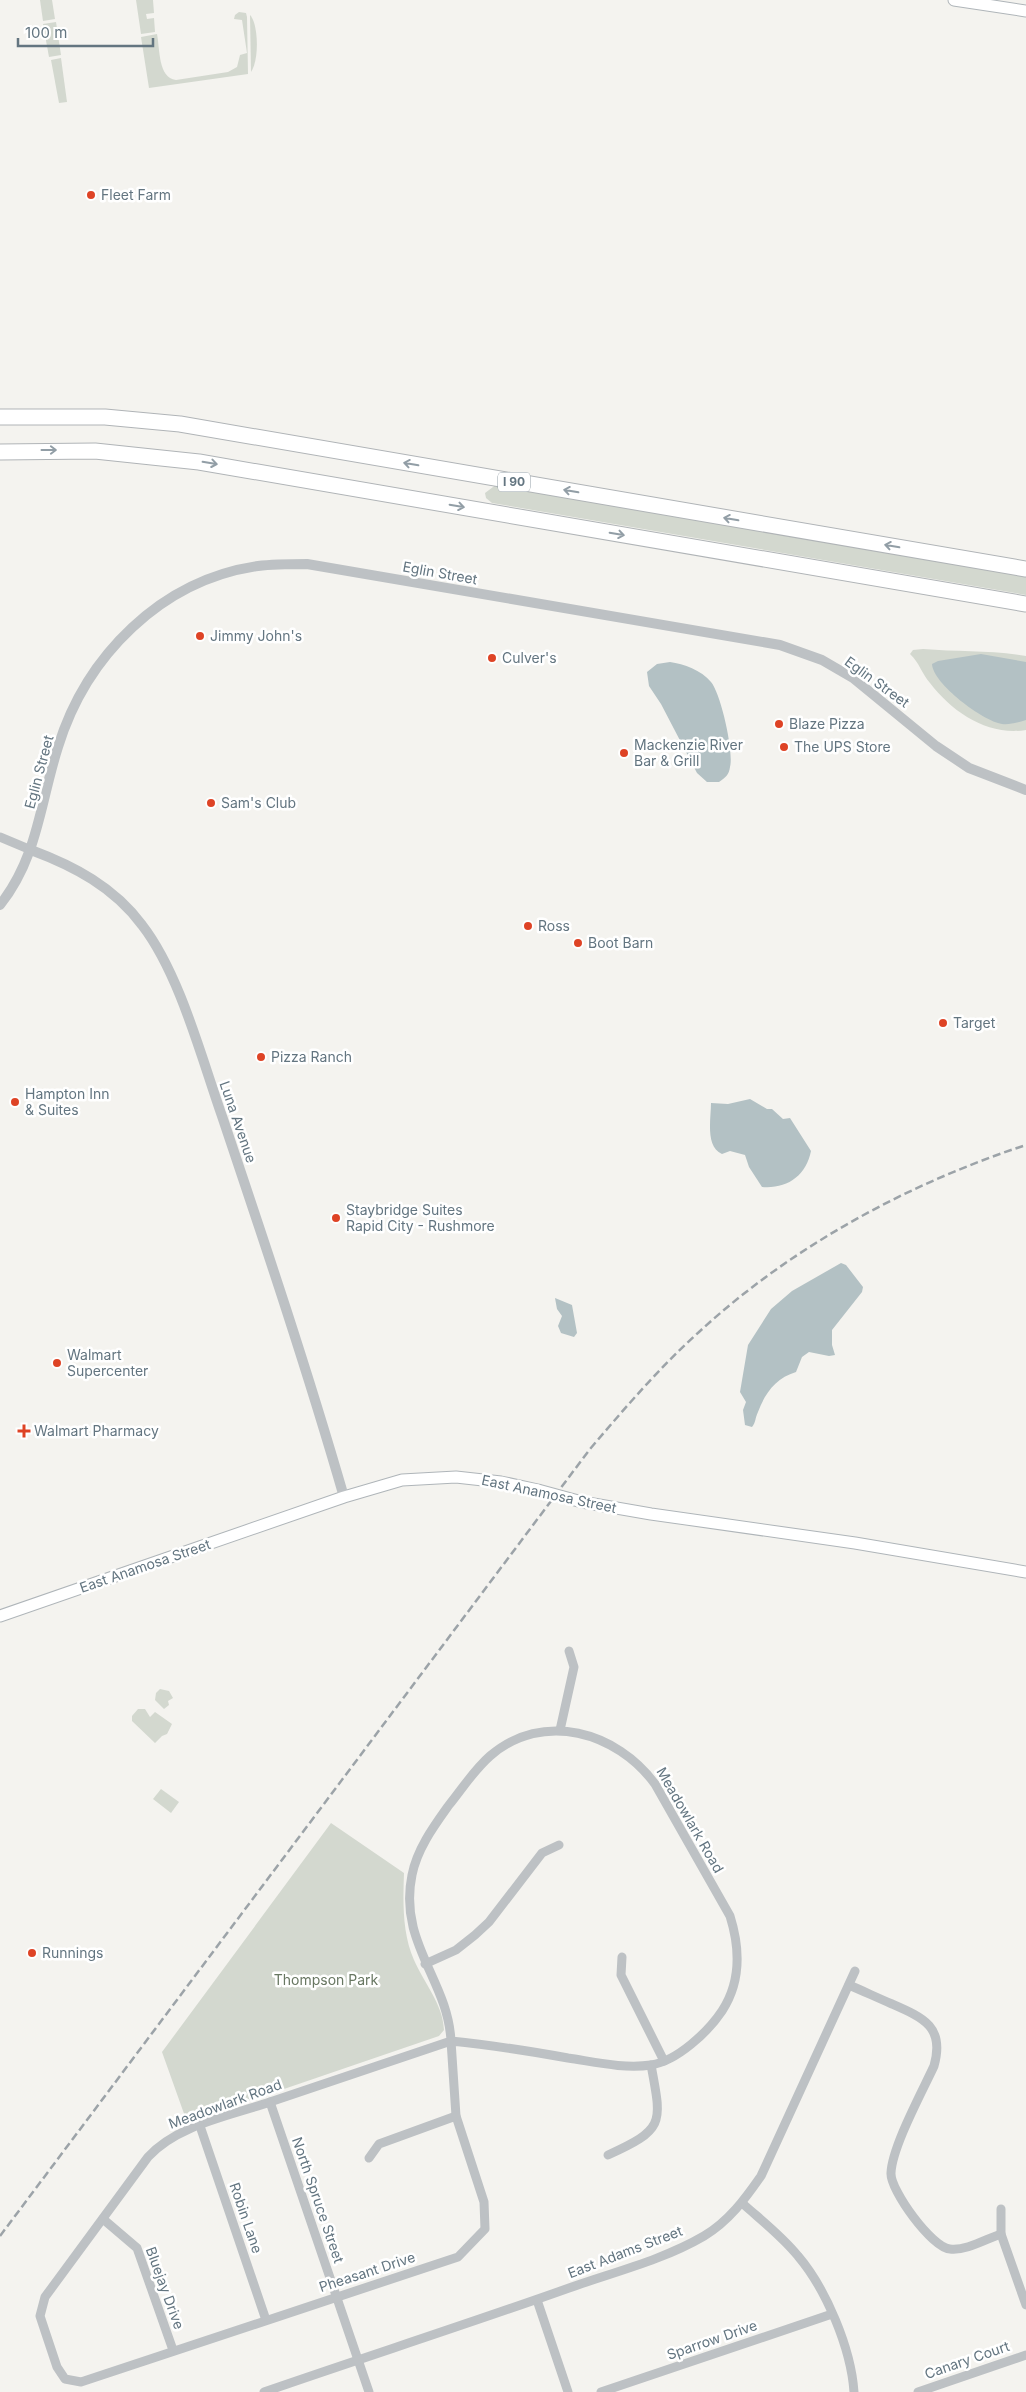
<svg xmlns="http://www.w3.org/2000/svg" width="1026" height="2392" font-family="Inter,sans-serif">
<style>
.green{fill:#d3d8cf}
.water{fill:#b3c1c4}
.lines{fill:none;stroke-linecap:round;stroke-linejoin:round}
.secondary-casing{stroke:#afb5b9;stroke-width:13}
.motorway-casing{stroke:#b0b4b7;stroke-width:17}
.minor{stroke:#bdc1c4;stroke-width:9}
.tertiary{stroke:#bdc1c4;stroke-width:10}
.secondary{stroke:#fff;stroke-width:11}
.motorway{stroke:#fff;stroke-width:15}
.rail{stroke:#9ca3a8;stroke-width:2.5;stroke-dasharray:8 4;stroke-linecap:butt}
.secondary-bridge-casing{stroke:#afb5b9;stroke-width:13;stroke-linecap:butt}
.secondary-bridge{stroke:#fff;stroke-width:11}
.oneway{stroke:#929ea6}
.poi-dot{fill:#de4325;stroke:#fff;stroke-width:2}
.labels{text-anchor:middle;stroke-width:5;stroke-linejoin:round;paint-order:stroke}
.shield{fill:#fff;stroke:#929ea6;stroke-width:1}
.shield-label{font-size:12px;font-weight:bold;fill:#637580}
.poi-label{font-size:14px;fill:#637580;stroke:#fff;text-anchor:start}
.street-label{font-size:14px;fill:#637580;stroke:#fff}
.park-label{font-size:14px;fill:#687762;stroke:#fff}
</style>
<rect width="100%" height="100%" fill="#f4f3ef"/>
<g class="green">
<polygon points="40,0 52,0 55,19 43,21"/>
<polygon points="136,0 153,0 154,13 146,14 147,19 154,18 155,32 141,34"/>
<path d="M239,12l7,1 1,4 1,57 -99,14 -8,-51 16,-3c3,15 1,44 19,46l52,-8 9,-5 3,-12 7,-2 -5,-33 -8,-1 1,-4z"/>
<path d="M250,15c9,10 9,46 1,57z"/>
<polygon points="56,22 61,55 49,57 43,24"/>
<polygon points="61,58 67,102 59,103 51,60"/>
<polygon points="497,484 1026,575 1026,595 492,503 486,498 485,493"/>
<path d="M923,649c35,3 68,1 103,7v74c-38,6 -73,-17 -96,-47 -8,-9 -11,-21 -20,-29l3,-4z"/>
<polygon points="160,1689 169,1691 173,1698 168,1701 169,1705 164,1709 155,1700 156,1693"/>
<polygon points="138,1709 145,1709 150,1717 155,1712 172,1724 167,1734 162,1736 155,1743 132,1721 132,1716"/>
<polygon points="161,1789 179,1802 171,1813 153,1799"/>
<path d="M331,1823l73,50c-1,28 -2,60 10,87 10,23 29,44 30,70l-5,6 -252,86 -25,-70z"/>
</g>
<g class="water">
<path d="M981,654l45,8v58c-7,2 -16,5 -24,4 -19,-3 -69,-40 -70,-60l6,-3z"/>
<path d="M670,662c14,2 31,8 41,20 10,12 23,70 19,85 -1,8 -5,11 -11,15h-12l-10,-9 -36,-69 -12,-18 -2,-14 10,-8z"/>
<path d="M750,1099l17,10h5l11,10 7,-1 21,33c-5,25 -24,38 -49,36l-13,-20 -4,-12 -15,-4 -8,3c-17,-8 -11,-35 -11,-51l17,1z"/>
<path d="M841,1263l5,2 17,22 -1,5 -30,38v15l3,10 -6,1 -20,-4 -7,5 -6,15c-20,6 -31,21 -38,40 -3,6 -2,10 -6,15l-7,-2 -2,-15 3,-8 -6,-10 8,-47 23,-36 21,-18z"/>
<polygon points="555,1298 572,1305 577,1333 574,1337 561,1333 558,1326 562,1316 557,1309"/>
</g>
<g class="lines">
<g class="secondary-casing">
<g id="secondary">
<polyline points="954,0 1026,11"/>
<polyline points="582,1502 651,1514 855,1543 1026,1572"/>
<polyline points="0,1616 344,1497 402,1480 456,1477 501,1482 538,1490"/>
</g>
</g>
<g class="motorway-casing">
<g id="motorway">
<polyline points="0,417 105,417 180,424 1026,569"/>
<polyline points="0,452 95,451 199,462 1026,604"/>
</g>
</g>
<g class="minor">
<polyline points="0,837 31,850"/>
<polyline points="560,1730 574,1667 569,1651"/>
<polyline points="622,1957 621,1975 664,2061"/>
<polyline points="425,1964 456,1950 475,1935 489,1922 542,1853 559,1845"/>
<path d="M849,1985c14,6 29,13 43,19 32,14 53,23 42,62 -12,26 -42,81 -43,107 -1,17 41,75 59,76 16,2 36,-10 51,-15l25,71"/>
<path d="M270,2102c-41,14 -93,23 -122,55l-103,140 -5,19 17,51 8,12 16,3 377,-125 27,-28 -1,-27 -28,-86 -5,-75c39,4 78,10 117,17 27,4 56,11 83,7 26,-4 57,-33 71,-54 19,-29 18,-63 8,-95l-75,-132c-38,-52 -112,-74 -165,-28 -16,14 -28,33 -41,49 -15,21 -32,44 -37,70 -14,68 36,105 39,166l-181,61"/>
<polyline points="270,2102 369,2392"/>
<polyline points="200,2126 266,2320"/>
<path d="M608,2155c57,-26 54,-31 43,-90"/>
<polyline points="369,2158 379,2144 456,2116"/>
<path d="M742,2203c19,17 40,33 56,53 28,33 53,92 56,136"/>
<polyline points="103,2219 137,2248 173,2350"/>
<polyline points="1001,2234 1001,2209"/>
<polyline points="537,2300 568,2392"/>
<path d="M264,2392c101,-35 204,-68 305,-104 45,-16 94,-28 135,-52 25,-15 41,-37 57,-60l94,-205"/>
<polyline points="601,2392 832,2314"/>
<polyline points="918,2392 1026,2355"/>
</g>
<g class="tertiary">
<path d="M31,850c43,16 83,37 111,75 38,49 60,135 81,194 42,125 84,250 121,378"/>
<path d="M0,905c38,-48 40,-102 58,-158 28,-91 103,-167 200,-181 16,-2 33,-2 49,-2l473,81 42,15 31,18 83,68 33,22 57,22"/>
</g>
<use href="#secondary" class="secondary"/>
<use href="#motorway" class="motorway"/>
<path class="rail" d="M0,2236l590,-787c35,-41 69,-81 109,-117 92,-85 208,-148 327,-187"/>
<g class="secondary-bridge-casing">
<polyline id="secondary-bridge" points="538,1490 582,1502"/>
</g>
<use href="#secondary-bridge" class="secondary-bridge"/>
</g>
<defs><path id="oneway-shaft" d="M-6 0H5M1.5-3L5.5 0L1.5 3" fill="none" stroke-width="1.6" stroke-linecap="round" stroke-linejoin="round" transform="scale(1.25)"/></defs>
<g class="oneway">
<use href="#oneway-shaft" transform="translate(49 450)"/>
<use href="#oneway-shaft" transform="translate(210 463) rotate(9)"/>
<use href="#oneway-shaft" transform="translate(411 464) rotate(-170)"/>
<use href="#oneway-shaft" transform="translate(571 491) rotate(-170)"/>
<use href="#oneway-shaft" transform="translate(457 506) rotate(10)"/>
<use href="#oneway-shaft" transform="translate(731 519) rotate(-170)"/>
<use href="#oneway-shaft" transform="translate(617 534) rotate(10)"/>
<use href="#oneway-shaft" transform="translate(892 546) rotate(-170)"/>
</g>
<g class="poi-dot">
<circle cx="91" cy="195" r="5"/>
<circle cx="200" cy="636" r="5"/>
<circle cx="492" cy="658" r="5"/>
<circle cx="779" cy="724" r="5"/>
<circle cx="784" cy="747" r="5"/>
<circle cx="624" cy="753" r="5"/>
<circle cx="211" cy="803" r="5"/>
<circle cx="528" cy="926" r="5"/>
<circle cx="578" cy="943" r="5"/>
<circle cx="943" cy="1023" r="5"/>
<circle cx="261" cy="1057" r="5"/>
<circle cx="15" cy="1102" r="5"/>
<circle cx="336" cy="1218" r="5"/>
<circle cx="57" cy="1363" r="5"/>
<path d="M21.5 1423.5h5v5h5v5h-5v5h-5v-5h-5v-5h5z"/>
<circle cx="32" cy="1953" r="5"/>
</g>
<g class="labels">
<rect class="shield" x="498" y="472.5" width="32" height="19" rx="4"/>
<g class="shield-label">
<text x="514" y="486">I 90</text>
</g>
<g class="poi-label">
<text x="101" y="200">Fleet Farm</text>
<text x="210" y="641">Jimmy John's</text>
<text x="502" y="663">Culver's</text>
<text x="789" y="729">Blaze Pizza</text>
<text x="634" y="750">Mackenzie River<tspan x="634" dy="16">Bar &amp; Grill</tspan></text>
<text x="794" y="752">The UPS Store</text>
<text x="221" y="808">Sam's Club</text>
<text x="538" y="931">Ross</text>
<text x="588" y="948">Boot Barn</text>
<text x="953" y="1028">Target</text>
<text x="271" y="1062">Pizza Ranch</text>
<text x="25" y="1099">Hampton Inn<tspan x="25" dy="16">&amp; Suites</tspan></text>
<text x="346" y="1215">Staybridge Suites<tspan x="346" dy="16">Rapid City - Rushmore</tspan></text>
<text x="67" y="1360">Walmart<tspan x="67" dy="16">Supercenter</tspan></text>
<text x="34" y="1436">Walmart Pharmacy</text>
<text x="42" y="1958">Runnings</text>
</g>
<g class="street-label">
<text transform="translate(440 573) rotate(10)" y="5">Eglin Street</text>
<text transform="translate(877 682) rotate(36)" y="5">Eglin Street</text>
<text transform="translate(39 772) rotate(-75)" y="5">Eglin Street</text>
<text transform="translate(238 1122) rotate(71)" y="5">Luna Avenue</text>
<text transform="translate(549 1494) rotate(12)" y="5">East Anamosa Street</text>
<text transform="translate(145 1566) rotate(-19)" y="5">East Anamosa Street</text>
<text transform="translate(690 1820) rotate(60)" y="5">Meadowlark Road</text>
<text transform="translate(225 2104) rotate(-20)" y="5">Meadowlark Road</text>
<text transform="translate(318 2200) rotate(71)" y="5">North Spruce Street</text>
<text transform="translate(246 2218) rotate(71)" y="5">Robin Lane</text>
<text transform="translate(625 2252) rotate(-21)" y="5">East Adams Street</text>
<text transform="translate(367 2272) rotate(-18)" y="5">Pheasant Drive</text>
<text transform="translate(165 2288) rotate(70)" y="5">Bluejay Drive</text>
<text transform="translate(712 2340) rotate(-19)" y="5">Sparrow Drive</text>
<text transform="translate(967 2360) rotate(-19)" y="5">Canary Court</text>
</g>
<g class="park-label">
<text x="326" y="1985">Thompson Park</text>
</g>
</g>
<path d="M18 38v8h135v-8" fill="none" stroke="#637580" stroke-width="2.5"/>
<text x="25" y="38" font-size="15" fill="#637580" stroke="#ffffff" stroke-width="4" paint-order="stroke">100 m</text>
</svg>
